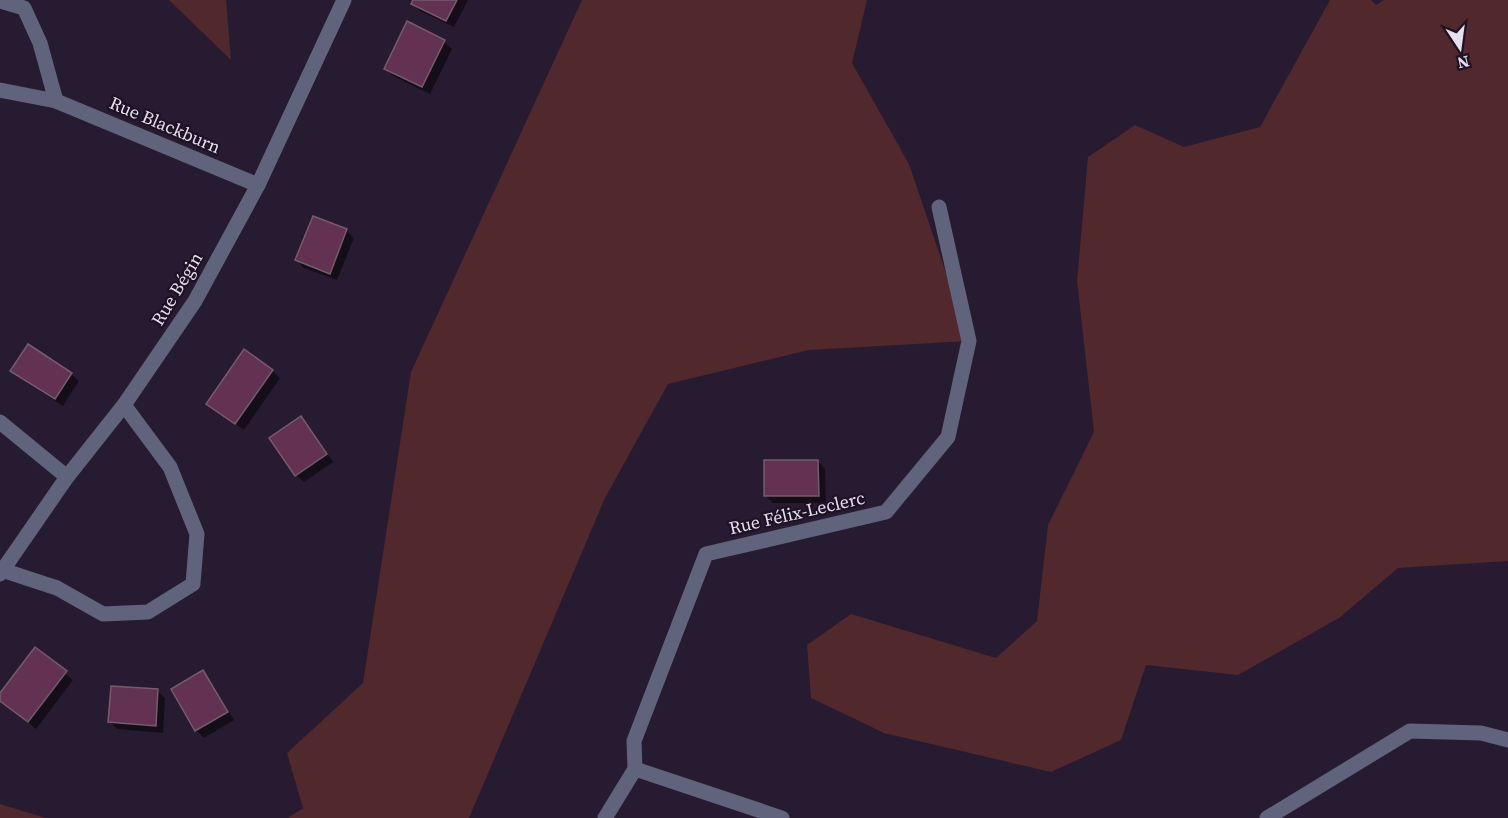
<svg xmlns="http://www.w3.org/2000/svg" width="1508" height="818" font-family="'Source Serif 4',serif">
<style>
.green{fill:#51282c}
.shadow{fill:#0007}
.building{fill:#633152;stroke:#755b6b;stroke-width:1.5}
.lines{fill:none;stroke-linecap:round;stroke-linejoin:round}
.minor{stroke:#5f647c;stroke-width:15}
.tertiary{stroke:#5f647c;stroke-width:15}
.labels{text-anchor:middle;stroke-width:4.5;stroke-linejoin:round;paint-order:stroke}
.street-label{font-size:18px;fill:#e6dfec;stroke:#1d1226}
</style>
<rect width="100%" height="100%" fill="#261b30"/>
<g class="green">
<polygon points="169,0 226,0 231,60"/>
<polygon points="582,0 867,0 852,63 909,164 969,341 809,350 668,384 605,498 469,818 288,818 303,808 287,753 363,683 411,372"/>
<polygon points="1330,0 1371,0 1376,5 1384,0 1508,0 1508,561 1398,568 1339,618 1238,675 1146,665 1121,740 1051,772 884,733 811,698 807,645 851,614 996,658 1037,621 1048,525 1094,432 1077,281 1088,157 1135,125 1184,147 1260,127"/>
<polygon points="0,804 46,818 0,818"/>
</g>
<g class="shadow">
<polygon points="414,0 468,0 454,27 420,11 413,3"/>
<polygon points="444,41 452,49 430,94 393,76 386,68"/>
<polygon points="346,230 354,238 337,280 304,268 297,260"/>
<polygon points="12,371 71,374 79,381 63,406 20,378"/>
<polygon points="272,371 280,378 244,430 208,404"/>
<polygon points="301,418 308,425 333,462 304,482 296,475"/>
<polygon points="818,461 825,469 826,503 773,503 766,496"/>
<polygon points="35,649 73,680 36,729 0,700 0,695"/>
<polygon points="203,672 210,680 234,720 204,738 196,730 173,690"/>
<polygon points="158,691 165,698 163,733 117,729 110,722"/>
</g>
<g class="building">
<polygon points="413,0 457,0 446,21 411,4"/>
<polygon points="407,21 445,40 422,87 384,69"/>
<polygon points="313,216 347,229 330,274 295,260"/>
<polygon points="28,344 72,373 55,399 10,371"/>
<polygon points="244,349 273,370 235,424 206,404"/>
<polygon points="301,416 327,454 295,476 269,438"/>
<polygon points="764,460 818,460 819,496 764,496"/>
<polygon points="35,647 67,671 28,722 0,701 0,693"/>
<polygon points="203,670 228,712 195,731 171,689"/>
<polygon points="111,686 158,689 156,726 108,722"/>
</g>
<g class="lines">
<g class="minor">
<polyline points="0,1 24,8 40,43 56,101"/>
<polyline points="0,90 56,101 258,185"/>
<polyline points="0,422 67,477"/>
<polyline points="2,570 57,588 103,614 148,612 193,584 197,534 170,467 124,405"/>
<polyline points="635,769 782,818"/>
<polyline points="605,818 635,769 634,741 706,554 886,512 948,437 969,341 939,207"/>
<polyline points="1267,818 1410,731 1481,733 1508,740"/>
</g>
<polyline class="tertiary" points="0,574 67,477 124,405 195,301 258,185 344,0"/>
</g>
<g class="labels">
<g class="street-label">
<text transform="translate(165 125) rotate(23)" y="6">Rue Blackburn</text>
<text transform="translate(177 289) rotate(-59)" y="6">Rue Bégin</text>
<text transform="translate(797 513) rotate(-13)" y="6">Rue Félix-Leclerc</text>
</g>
</g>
<g transform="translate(1460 48) rotate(167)" stroke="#1d1226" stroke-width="4.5" paint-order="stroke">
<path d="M0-4.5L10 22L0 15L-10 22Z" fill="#e6dfec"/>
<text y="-9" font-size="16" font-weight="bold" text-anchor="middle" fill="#e6dfec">N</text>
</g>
</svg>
